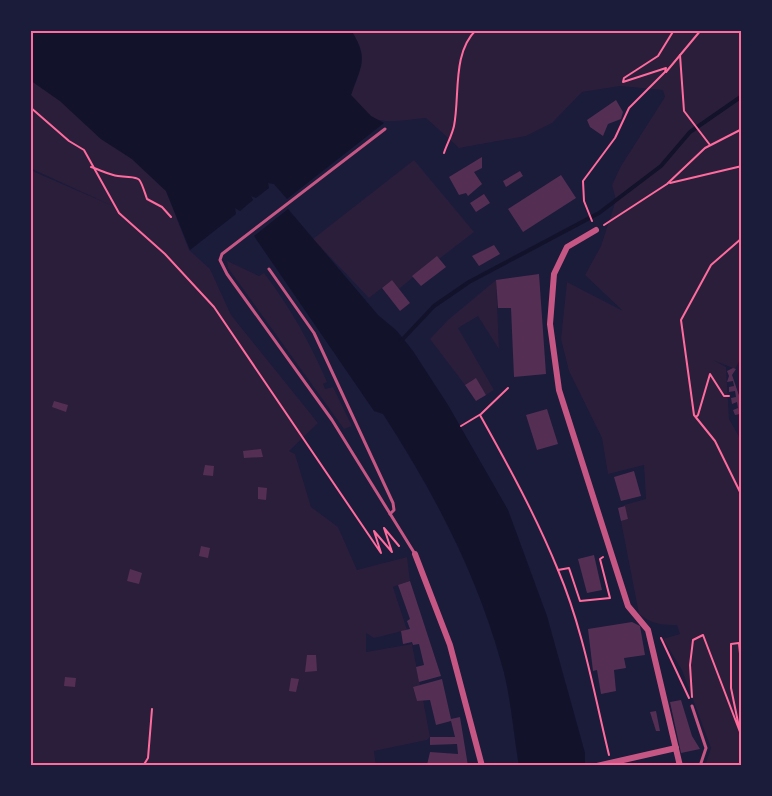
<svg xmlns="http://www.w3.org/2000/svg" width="772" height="796" font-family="'Fira Sans',sans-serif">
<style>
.green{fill:#2a1e3b}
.water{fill:#12122b}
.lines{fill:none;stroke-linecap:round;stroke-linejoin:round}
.stream{stroke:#12122b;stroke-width:4}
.building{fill:#542f53}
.path{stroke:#ff6b9d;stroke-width:2}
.service{stroke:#c65784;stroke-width:3}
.minor{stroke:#c65784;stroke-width:6}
.neatline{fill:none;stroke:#ff6b9d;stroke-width:2}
</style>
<rect width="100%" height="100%" fill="#1b1b3a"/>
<g class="green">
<path d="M351,30h391v326l-7,13 -22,-9 13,7 3,52 13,23v199c-5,39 0,84 0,125h-37l6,-18 -29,-78 -19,-31 17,-5 -3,-9c-16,0 -25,-1 -38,-11l-18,-93 7,-2 -4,-14 22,-6 -2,-34 -36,9 -6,-36 -33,-67 -8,-32 6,-57 56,29 -38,-36 16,-29 15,-46 -4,-15 9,-19 44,-69 -2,-7 -43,-4 -38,6 -30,31 -26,13 -67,12 -33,-30c-15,1 -42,7 -54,-1 -8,-5 -15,-16 -21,-22 11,-30 18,-37 0,-65z"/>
<polygon points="30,80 60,101 101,139 132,159 166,191 189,250 210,269 231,315 318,423 289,451 295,454 311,507 338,527 357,570 407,557 410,581 393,587 407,630 374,638 366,633 366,652 412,644 420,685 413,688 417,701 423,700 430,737 427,740 374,751 376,766 30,766 30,170 115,207 30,168"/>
<polygon points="414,160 474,232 439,259 437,257 399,289 392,280 369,298 313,239"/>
<path d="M227,261l32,15 5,-3c26,34 46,69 63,109l-4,2 2,5 8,-2 19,39 -8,3 -116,-161z"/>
<polygon points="496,280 499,349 478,316 458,328 494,390 486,395 475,379 465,385 430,339 448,320"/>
</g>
<g class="water">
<path d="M30,30h321c18,29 10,35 0,65l20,21 13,7 -97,76 -13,-15 -6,-1 1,5 -13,10 -5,-2 2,4 -13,11 -5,-3 1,6 -46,36 -24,-59 -34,-32 -31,-20 -41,-38 -30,-21z"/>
<path d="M288,209l90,106 19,16 16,20 35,54 60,105 39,106 38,137v13h-66c-6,-34 -8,-71 -18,-104 -25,-90 -68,-171 -118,-248l-9,-3 -120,-175z"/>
</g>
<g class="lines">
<polyline class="stream" points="400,342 434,306 469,282 599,213 661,166 690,132 742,96"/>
</g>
<g class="building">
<polygon points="616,100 623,112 621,119 608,124 603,136 590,127 587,120"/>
<polygon points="482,157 482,168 474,172 482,184 468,196 466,193 459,195 449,177"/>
<polygon points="520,171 523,176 506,187 503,181"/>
<polygon points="561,175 576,198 523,232 508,209"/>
<polygon points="484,194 490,203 476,212 470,203"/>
<polygon points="494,245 500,254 479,266 472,256"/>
<polygon points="437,256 446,267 421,286 412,276"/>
<polygon points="539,274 546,374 514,377 511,308 498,308 496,280"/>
<polygon points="392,280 410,303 400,311 382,288"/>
<polygon points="733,368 736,369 732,375 742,404 742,417 740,414 735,415 733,410 738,408 737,402 732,404 731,398 736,397 735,391 729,392 729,387 734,386 733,381 727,382 729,376 727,371"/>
<polygon points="476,378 486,395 476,401 465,385"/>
<polygon points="54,401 68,405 66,412 52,407"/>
<polygon points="547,409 558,444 537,450 526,415"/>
<polygon points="261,449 263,457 244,458 243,451"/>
<polygon points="205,465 214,466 213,476 203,475"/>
<polygon points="634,471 641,496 621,501 614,477"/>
<polygon points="258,487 267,488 266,500 258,499"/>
<polygon points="625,506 628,519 621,521 618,508"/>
<polygon points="201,546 210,548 208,558 199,556"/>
<polygon points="594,555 602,590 587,593 578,559"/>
<polygon points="130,569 142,573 139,584 127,581"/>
<polygon points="410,581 441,676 419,682 416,667 424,665 419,644 413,645 412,642 403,644 401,631 410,629 407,621 410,619 398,585"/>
<polygon points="632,622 640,626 645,655 624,658 626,668 614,670 616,691 601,694 597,670 593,671 588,629"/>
<polygon points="307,655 316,655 317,671 305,672"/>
<polygon points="65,677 76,678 75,687 64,686"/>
<polygon points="291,678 299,679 296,692 289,691"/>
<polygon points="442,679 451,719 460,717 468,766 427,765 430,752 458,754 457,744 430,745 430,737 455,737 451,721 436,725 430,700 417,701 413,687"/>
<polygon points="681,700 692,736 700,749 681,753 670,702"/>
<polygon points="656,711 660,731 656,731 650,712"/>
</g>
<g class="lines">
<g class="path">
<polyline points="680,55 684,111 710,145"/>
<polyline points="666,72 701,30"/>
<polyline points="30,107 69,141 84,150 119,213 165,254 214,307 381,553 374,531 392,552 384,528 399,546"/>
<path d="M444,153c3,-9 8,-18 10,-27 6,-30 -2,-73 22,-96"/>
<path d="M91,167c9,3 19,8 27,9 24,3 20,-3 29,23l15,8 9,10"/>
<polyline points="670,183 742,166"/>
<polyline points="592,221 584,201 583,181 615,138 629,108 665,72 666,68 623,82 624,78 658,56 674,30"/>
<polyline points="604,225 667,184 705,148 742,129"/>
<polyline points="742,238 711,265 681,320 694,415 715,441 742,496"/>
<path d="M480,415c28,50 56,101 78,155 25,59 36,123 51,185"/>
<polyline points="696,417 698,415 710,374 724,396 729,396"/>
<polyline points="461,426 481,414 508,388"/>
<polyline points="742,546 742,566"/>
<polyline points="558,570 569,568 580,601 610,598 600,559 603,557"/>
<polyline points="661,638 689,698"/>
<polyline points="692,697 690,665 693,640 703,635 740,732 731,688 731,644 739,643 742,675"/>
<polyline points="143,766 148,758 152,709"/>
</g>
<g class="service">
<polyline points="385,129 222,254 220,260 227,274 332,420 415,554"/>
<polyline points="269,269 314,333 393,503 394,510 390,514"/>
<polyline points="692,706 706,748 700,766"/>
</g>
<g class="minor">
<polyline points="596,230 567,247 554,274 550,324 559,390 628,606 648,630 680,766"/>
<polyline points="415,554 450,645 482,766"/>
<polyline points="597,766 676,748"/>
</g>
</g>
<rect width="772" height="796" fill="none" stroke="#1b1b3a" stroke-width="63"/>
<rect x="32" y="32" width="708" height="732" class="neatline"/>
</svg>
